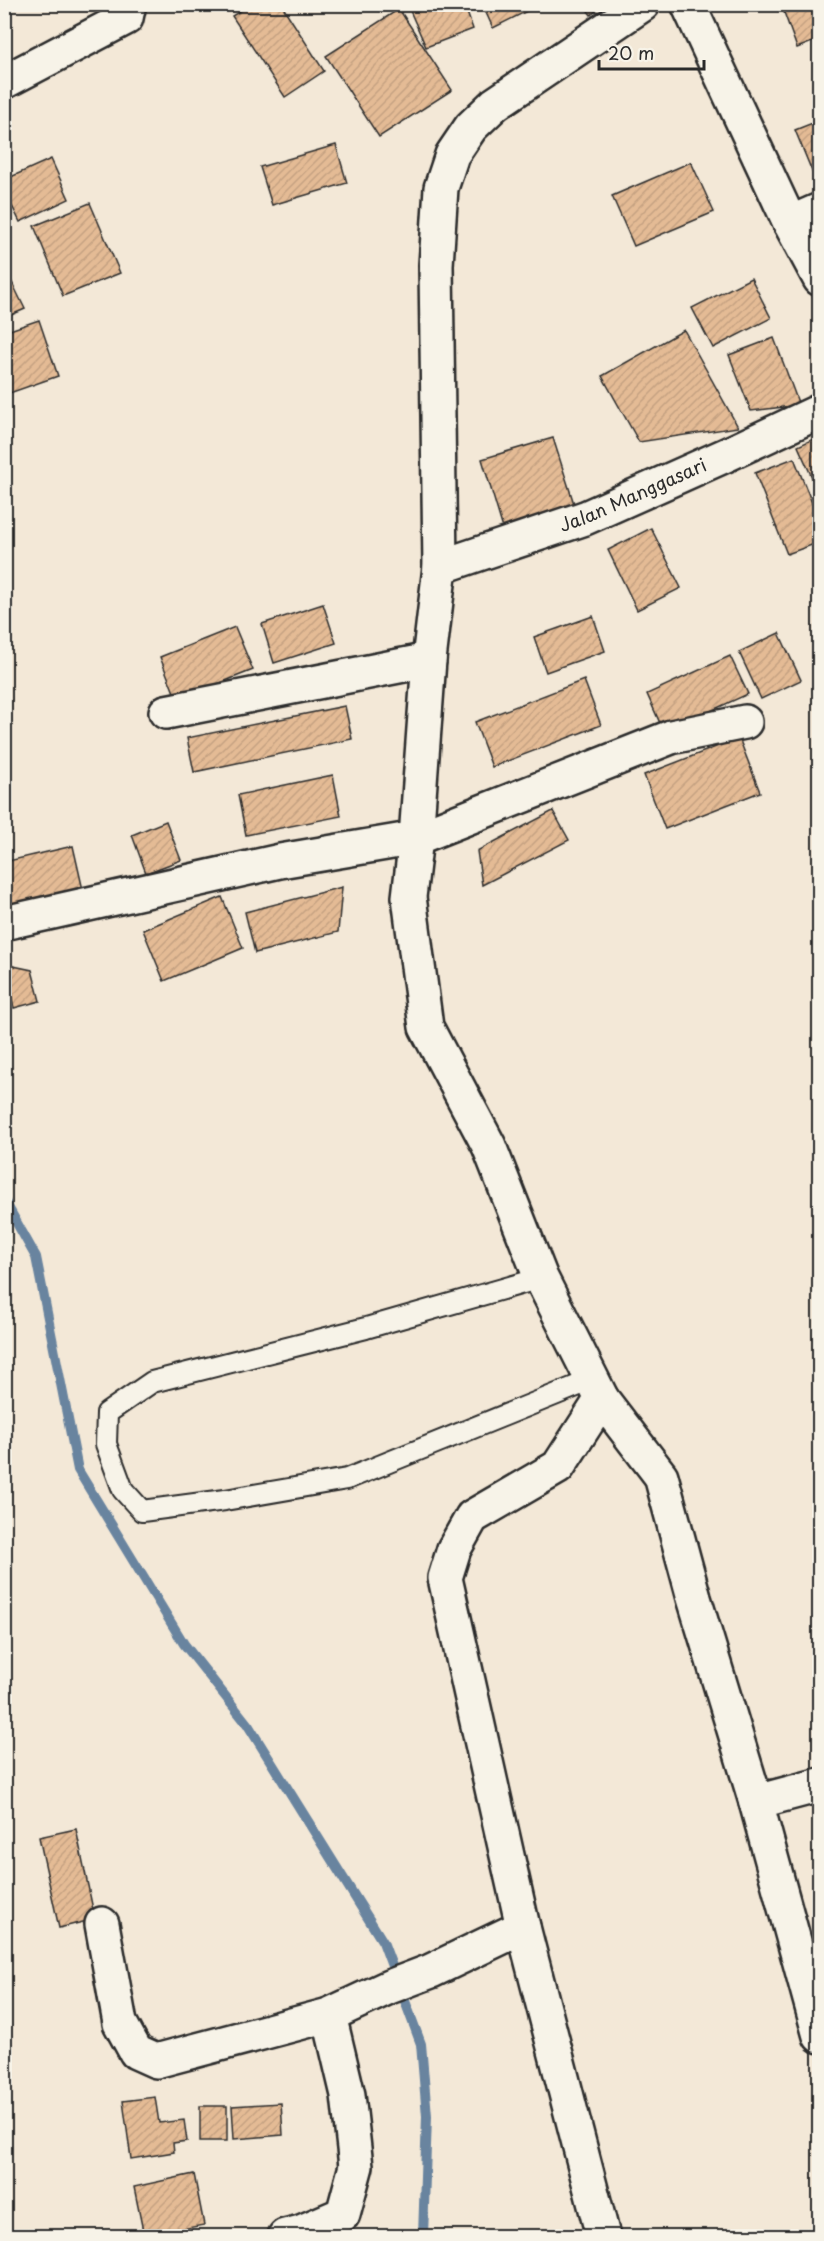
<svg xmlns="http://www.w3.org/2000/svg" width="824" height="2241" font-family="'Playpen Sans',sans-serif">
<style>
.lines{fill:none;stroke-linecap:round;stroke-linejoin:round}
.stream{stroke:#69849f;stroke-width:10}
.building{fill:url(#building-hatch);stroke:#2b2b2b;stroke-width:1.5}
.lane-casing{stroke:#2b2b2b;stroke-width:24}
.street-casing{stroke:#2b2b2b;stroke-width:38}
.lane{stroke:#f7f3e8;stroke-width:20}
.street{stroke:#f7f3e8;stroke-width:33}
.labels{text-anchor:middle;stroke-width:4.5;stroke-linejoin:round;paint-order:stroke}
.street-label{font-size:18px;fill:#2b2b2b;stroke:#f7f3e8}
</style>
<defs>
<pattern id="building-hatch" width="6" height="6" patternUnits="userSpaceOnUse" patternTransform="scale(1.5)"><rect width="6" height="6" fill="#e4bb95"/><path d="M-1 1l2-2M0 6l6-6M5 7l2-2" fill="none" stroke="#c4a181"/></pattern>
</defs>
<rect width="100%" height="100%" fill="#f3e8d7"/>
<filter id="ink" filterUnits="userSpaceOnUse"><feTurbulence type="fractalNoise" baseFrequency=".0167" numOctaves="2"/><feDisplacementMap in="SourceGraphic" scale="12" xChannelSelector="R" yChannelSelector="G"/><feConvolveMatrix kernelMatrix="1 2 1 2 8 2 1 2 1" color-interpolation-filters="sRGB"/></filter>
<g filter="url(#ink)">
<g class="lines">
<polyline class="stream" points="4,1200 36,1257 78,1470 184,1644 248,1725 383,1942 421,2044 427,2116 423,2236"/>
</g>
<g class="building">
<polygon points="251,4 281,4 324,71 285,97 232,16"/>
<polygon points="407,4 464,4 473,29 426,47"/>
<polygon points="482,4 541,4 493,28"/>
<polygon points="583,4 604,4 591,15"/>
<polygon points="781,4 820,4 820,39 797,48"/>
<polygon points="399,9 452,90 379,137 326,56"/>
<polygon points="820,120 820,180 816,181 795,130"/>
<polygon points="336,145 347,183 272,205 260,167"/>
<polygon points="51,159 69,199 20,222 4,190 4,180"/>
<polygon points="691,162 714,212 634,246 612,196"/>
<polygon points="90,203 120,273 63,296 34,226"/>
<polygon points="4,266 25,309 4,318"/>
<polygon points="751,278 771,318 713,348 692,308"/>
<polygon points="39,320 58,376 4,395 4,332"/>
<polygon points="684,330 738,427 639,442 602,376"/>
<polygon points="774,338 799,405 751,411 729,355"/>
<polygon points="820,436 820,495 798,446"/>
<polygon points="553,438 576,510 504,532 482,459"/>
<polygon points="794,458 820,523 820,542 787,554 755,473"/>
<polygon points="651,528 681,588 637,610 608,550"/>
<polygon points="323,604 336,643 274,663 262,624"/>
<polygon points="593,616 605,651 546,672 534,637"/>
<polygon points="235,627 253,670 177,700 160,657"/>
<polygon points="779,633 801,680 761,699 739,652"/>
<polygon points="730,656 748,694 664,732 647,694"/>
<polygon points="584,680 601,725 492,767 475,722"/>
<polygon points="345,706 352,739 194,772 187,738"/>
<polygon points="739,738 760,792 665,829 644,775"/>
<polygon points="333,775 341,816 246,835 238,795"/>
<polygon points="553,811 569,840 482,885 477,851"/>
<polygon points="166,821 181,860 146,873 132,835"/>
<polygon points="73,846 83,890 4,908 4,862"/>
<polygon points="342,887 338,932 255,953 245,912"/>
<polygon points="222,897 243,948 164,981 143,930"/>
<polygon points="4,964 32,970 40,1001 14,1008"/>
<polygon points="76,1829 95,1919 59,1928 39,1837"/>
<polygon points="155,2097 159,2123 184,2120 187,2141 173,2143 174,2152 131,2159 123,2101"/>
<polygon points="281,2103 283,2135 234,2139 232,2106"/>
<rect x="200" y="2106" width="27" height="35"/>
<polygon points="194,2174 204,2225 144,2236 134,2187"/>
</g>
<g class="lines">
<g class="lane-casing">
<polyline id="lane" points="541,1278 366,1328 152,1382 107,1413 106,1444 123,1490 142,1511 225,1500 347,1479 594,1379"/>
</g>
<g class="street-casing">
<g id="street">
<polyline points="688,4 790,223 820,279"/>
<polyline points="4,82 126,18 129,4"/>
<polyline points="790,223 820,210"/>
<path id="s1" d="M440,567l145,-49 141,-63 94,-44"/>
<polyline points="166,712 429,660"/>
<polyline points="4,923 280,861 416,838 429,660 440,567 436,265 441,188 452,155 471,127 495,104 643,4"/>
<polyline points="602,1399 661,1476 694,1598 756,1802 820,2036"/>
<polyline points="756,1802 820,1785"/>
<polyline points="102,1924 120,2023 136,2052 156,2061 329,2015 389,1987 431,1971 523,1927"/>
<polyline points="285,2236 301,2232 343,2214 356,2166 348,2095 329,2015"/>
<polyline points="603,2236 523,1927 445,1578 454,1549 472,1517 558,1467 602,1399 541,1278 489,1146 426,1027 409,897 416,838 671,737 745,722"/>
</g>
</g>
<use href="#lane" class="lane"/>
<use href="#street" class="street"/>
</g>
</g>
<g class="labels">
<g class="street-label">
<text dy="6" stroke="none"><textPath href="#s1" startOffset="206">Jalan Manggasari</textPath></text>
</g>
</g>
<rect width="824" height="2241" fill="none" stroke="#f7f3e8" stroke-width="24"/>
<rect x="12" y="12" width="800" height="2217" fill="none" stroke="#2b2b2b" stroke-width="2" filter="url(#ink)"/>
<path d="M599 60v9h105v-9" fill="none" stroke="#2b2b2b" stroke-width="3"/>
<text x="608" y="60" font-size="18" fill="#2b2b2b" stroke="#f7f3e8" stroke-width="4.5" paint-order="stroke">20 m</text>
</svg>
